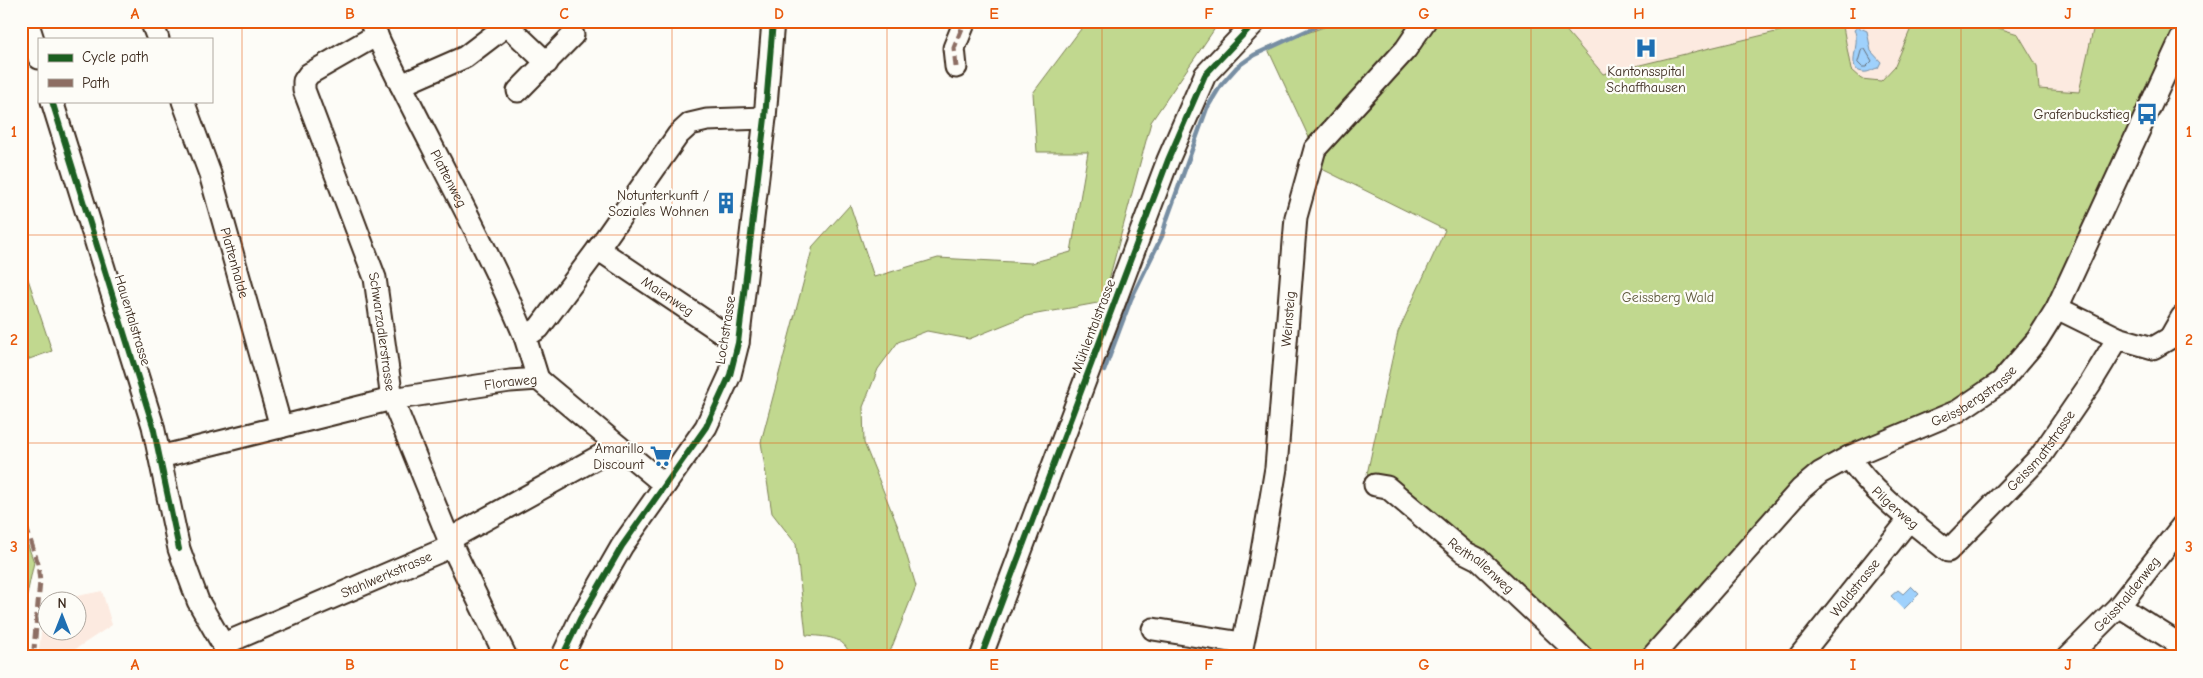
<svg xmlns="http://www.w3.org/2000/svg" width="2203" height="678" font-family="'Comic Neue',sans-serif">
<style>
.built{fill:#fceae0}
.green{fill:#c1d88f;stroke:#7e8156}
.water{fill:#9fd1fc;stroke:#778ea3}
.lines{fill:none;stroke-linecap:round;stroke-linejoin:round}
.shore{stroke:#636d77;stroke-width:1}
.stream{stroke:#778ea3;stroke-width:4.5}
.minor-casing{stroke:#3b2a1e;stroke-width:25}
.minor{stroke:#fdfcf7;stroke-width:21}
.quiet{stroke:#8d6e63;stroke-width:5;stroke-dasharray:10 5;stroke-linecap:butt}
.cycleway-casing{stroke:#fdfcf7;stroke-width:9}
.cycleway{stroke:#1b5e20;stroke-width:6}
.grid{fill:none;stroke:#e8590c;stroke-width:1;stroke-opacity:0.55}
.labels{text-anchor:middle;stroke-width:4.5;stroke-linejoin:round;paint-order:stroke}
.poi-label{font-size:14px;fill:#3b2a1e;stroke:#fdfcf7;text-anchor:end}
.street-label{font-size:14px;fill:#3b2a1e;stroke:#fdfcf7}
.park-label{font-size:14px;fill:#5c563a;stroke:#fdfcf7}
.neatline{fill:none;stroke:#e8590c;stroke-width:2}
.grid-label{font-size:16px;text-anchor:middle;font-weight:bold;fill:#e8590c}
</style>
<rect width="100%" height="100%" fill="#fdfcf7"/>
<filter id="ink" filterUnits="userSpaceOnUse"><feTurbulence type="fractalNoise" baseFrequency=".02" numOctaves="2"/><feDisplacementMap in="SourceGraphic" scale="10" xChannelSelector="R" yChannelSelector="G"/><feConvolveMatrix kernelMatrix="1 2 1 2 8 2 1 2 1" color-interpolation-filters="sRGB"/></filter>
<g filter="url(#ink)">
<g class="built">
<polygon points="1558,21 1821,21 1603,74"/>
<polygon points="1842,21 1914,21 1895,66 1881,81 1861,79 1851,70"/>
<polygon points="1975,21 2095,21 2080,92 2039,89 2037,66 2018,34"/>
<polygon points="102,591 112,625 68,654 69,657 38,657 45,603 47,602 48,630 78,630 78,600 57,600"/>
</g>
<g class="green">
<path d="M1087,21h133l-69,101 -48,180 -77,14 -57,23 -42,-8 -29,11 -20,27 -15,38 1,36 34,84 18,59 -28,71h-38c-4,-22 -26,-20 -44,-22l-10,-91 -24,-31 -11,-71 52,-196 37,-41 24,72 64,-19 93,5 40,-11 17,-100h-51l-4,-59z"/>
<polygon points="1341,21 1558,21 1603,74 1821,21 1842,21 1851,70 1861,79 1881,81 1895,66 1914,21 1975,21 2018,34 2037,66 2039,89 2079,92 2095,21 2182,21 2182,37 2057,308 2001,382 1820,473 1652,657 1582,657 1375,485 1367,474 1398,332 1445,230 1324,170 1267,47"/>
<polygon points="21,258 52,351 21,362"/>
<polygon points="21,527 34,562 21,623"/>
</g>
<g class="water">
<path d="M1858,27l9,4 4,20 10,11 -3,6c-6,1 -9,5 -15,4 -19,-2 -1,-29 -9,-42z"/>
<polygon points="1911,586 1919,594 1904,609 1891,596 1898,590 1903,594"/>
</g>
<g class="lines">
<polygon class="shore" points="1862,49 1865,49 1872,61 1866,67 1862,67 1858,63"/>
<polyline class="stream" points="1104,371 1131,299 1162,236 1167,219 1207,108 1221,85 1237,67 1254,55 1328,21"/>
<g class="minor-casing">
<g id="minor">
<polyline points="27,21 39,58"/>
<polyline points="151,21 158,39"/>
<path id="s1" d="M370,21c49,107 110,208 155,316"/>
<path id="s2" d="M377,35l-68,39 -5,7v9l71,188 17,121 58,143 56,115"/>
<polyline points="956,67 954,48 965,21"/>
<polyline points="401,85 465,57 507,25 547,63"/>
<polyline points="518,91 573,35"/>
<polyline points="52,101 153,426 179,549 198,601 230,657"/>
<path id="s3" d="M183,101l27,73 71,253"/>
<path id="s4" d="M598,249l140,94"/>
<polyline points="2057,308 2118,338 2153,348 2170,338 2182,317"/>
<polyline points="538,379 665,485"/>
<path id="s5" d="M160,457l232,-58 118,-18 28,-2 -13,-42 14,-9 59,-79 80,-114 12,-11 17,-4 58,-2"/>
<path id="s6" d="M1849,457c22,35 67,68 99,94l92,-94 50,-73 28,-46"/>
<path id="s7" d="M1375,485l12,2 77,65 14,7 104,98"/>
<polyline points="2119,606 2182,646"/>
<polyline points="1153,629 1242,643"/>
<path id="s8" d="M224,647l9,-7 210,-90 14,-15 161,-89"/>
<polyline points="562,657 580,619 622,546 706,427 730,375 738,343 765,118 773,21"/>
<polyline points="981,657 1168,160 1205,75 1256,21"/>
<path id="s9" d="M1240,657l20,-94 16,-95 20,-251 19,-68 91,-100 19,-28"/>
<path id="s10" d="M1652,657l149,-168 19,-16 29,-16 109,-46 43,-29 36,-42 20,-32 125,-271"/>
<path id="s11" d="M1799,657l110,-137"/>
<path id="s12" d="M2068,657l51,-51 63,-80"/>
</g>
</g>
<use href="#minor" class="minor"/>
<g class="quiet">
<polyline points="956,67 954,48 965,21"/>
<polyline points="21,512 38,564 40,581 34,649"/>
</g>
<g class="cycleway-casing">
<g id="cycleway">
<polyline points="52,101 153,426 179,549"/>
<polyline points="562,657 580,619 622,546 706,427 730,375 738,343 765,118 773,21"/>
<polyline points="981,657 1168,160 1205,75 1256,21"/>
</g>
</g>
<use href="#cycleway" class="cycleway"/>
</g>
</g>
<path class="grid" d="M242,21v636M457,21v636M672,21v636M887,21v636M1102,21v636M1316,21v636M1531,21v636M1746,21v636M1961,21v636M21,235h2161M21,443h2161"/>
<defs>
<g id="hospital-bare" transform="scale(1.725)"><path d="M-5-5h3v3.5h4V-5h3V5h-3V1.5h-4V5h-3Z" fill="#1f6fb2" stroke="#fdfcf7" stroke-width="2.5" paint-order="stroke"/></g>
<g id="bus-bare" transform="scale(1.725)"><path d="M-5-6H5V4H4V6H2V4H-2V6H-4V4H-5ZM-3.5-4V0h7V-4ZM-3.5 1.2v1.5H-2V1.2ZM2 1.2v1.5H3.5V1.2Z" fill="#1f6fb2" stroke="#fdfcf7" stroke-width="2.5" paint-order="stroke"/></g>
<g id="building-bare" transform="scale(1.725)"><path d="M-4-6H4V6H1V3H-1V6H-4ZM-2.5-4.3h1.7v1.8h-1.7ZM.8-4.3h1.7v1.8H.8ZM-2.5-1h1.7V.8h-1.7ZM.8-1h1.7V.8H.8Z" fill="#1f6fb2" stroke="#fdfcf7" stroke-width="2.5" paint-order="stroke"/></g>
<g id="supermarket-bare" transform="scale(1.725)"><path d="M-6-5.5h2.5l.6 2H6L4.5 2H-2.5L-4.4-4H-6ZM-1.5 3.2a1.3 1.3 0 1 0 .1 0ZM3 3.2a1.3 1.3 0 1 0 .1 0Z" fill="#1f6fb2" stroke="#fdfcf7" stroke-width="2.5" paint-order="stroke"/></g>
</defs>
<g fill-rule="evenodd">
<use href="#hospital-bare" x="1646" y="48"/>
<use href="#bus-bare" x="2147" y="114"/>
<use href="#building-bare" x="726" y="203"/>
<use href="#supermarket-bare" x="661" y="456"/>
</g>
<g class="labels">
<g class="poi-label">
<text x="1646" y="76" text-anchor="middle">Kantonsspital<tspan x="1646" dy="16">Schaffhausen</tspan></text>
<text x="2130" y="119">Grafenbuckstieg</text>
<text x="709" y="200">Notunterkunft /<tspan x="709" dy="16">Soziales Wohnen</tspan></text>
<text x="644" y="453">Amarillo<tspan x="644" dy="16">Discount</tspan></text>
</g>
<g class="street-label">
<text dy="5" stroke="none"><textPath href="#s1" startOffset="176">Plattenweg</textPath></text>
<text dy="5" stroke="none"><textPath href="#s3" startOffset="170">Plattenhalde</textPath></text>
<text dy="5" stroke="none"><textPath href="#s4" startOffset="84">Maienweg</textPath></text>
<text dy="5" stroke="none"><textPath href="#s9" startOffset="342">Weinsteig</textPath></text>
<text transform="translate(133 320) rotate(73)" y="5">Hauentalstrasse</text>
<text transform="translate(1093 326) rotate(-69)" y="5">Mühlentalstrasse</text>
<text transform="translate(725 330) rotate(-81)" y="5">Lochstrasse</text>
<text dy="5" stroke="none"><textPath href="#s2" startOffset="351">Schwarzadlerstrasse</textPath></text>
<text dy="5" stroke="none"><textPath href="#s5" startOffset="359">Floraweg</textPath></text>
<text dy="5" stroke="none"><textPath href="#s10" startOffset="422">Geissbergstrasse</textPath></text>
<text dy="5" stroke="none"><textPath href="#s6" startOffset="274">Geissmattstrasse</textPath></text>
<text dy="5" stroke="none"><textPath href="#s6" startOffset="69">Pilgerweg</textPath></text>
<text dy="5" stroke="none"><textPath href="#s7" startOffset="135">Reithallenweg</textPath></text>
<text dy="5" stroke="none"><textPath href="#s8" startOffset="178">Stahlwerkstrasse</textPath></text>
<text dy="5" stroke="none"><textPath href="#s11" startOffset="89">Waldstrasse</textPath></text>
<text dy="5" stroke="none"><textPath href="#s12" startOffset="86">Geisshaldenweg</textPath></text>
</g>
<g class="park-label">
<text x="1668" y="302">Geissberg Wald</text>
</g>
</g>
<rect width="2203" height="678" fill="none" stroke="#fdfcf7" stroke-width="55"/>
<rect x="38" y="38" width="175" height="65" fill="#fdfcf7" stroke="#afa8a0"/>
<rect x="48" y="54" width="25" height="8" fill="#1b5e20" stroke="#afa8a0"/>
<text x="82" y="62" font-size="15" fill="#3b2a1e">Cycle path</text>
<rect x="48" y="79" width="25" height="8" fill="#8d6e63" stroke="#afa8a0"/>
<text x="82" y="88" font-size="15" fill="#3b2a1e">Path</text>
<g transform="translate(62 616)"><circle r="24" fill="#fdfcf7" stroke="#afa8a0"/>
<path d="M0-4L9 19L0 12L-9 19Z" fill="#1f6fb2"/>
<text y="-8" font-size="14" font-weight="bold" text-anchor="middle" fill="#3b2a1e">N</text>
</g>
<rect x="28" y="28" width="2148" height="622" class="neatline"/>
<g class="grid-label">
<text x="135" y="19">A</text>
<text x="350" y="19">B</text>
<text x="564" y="19">C</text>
<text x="779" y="19">D</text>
<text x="994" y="19">E</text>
<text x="1209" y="19">F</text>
<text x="1424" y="19">G</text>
<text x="1639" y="19">H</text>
<text x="1853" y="19">I</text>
<text x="2068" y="19">J</text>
<text x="14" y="137">1</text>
<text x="2189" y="137">1</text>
<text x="14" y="345">2</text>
<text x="2189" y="345">2</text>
<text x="14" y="552">3</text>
<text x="2189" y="552">3</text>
<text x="135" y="670">A</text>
<text x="350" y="670">B</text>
<text x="564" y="670">C</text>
<text x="779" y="670">D</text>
<text x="994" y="670">E</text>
<text x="1209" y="670">F</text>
<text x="1424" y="670">G</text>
<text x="1639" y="670">H</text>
<text x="1853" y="670">I</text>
<text x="2068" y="670">J</text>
</g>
</svg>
